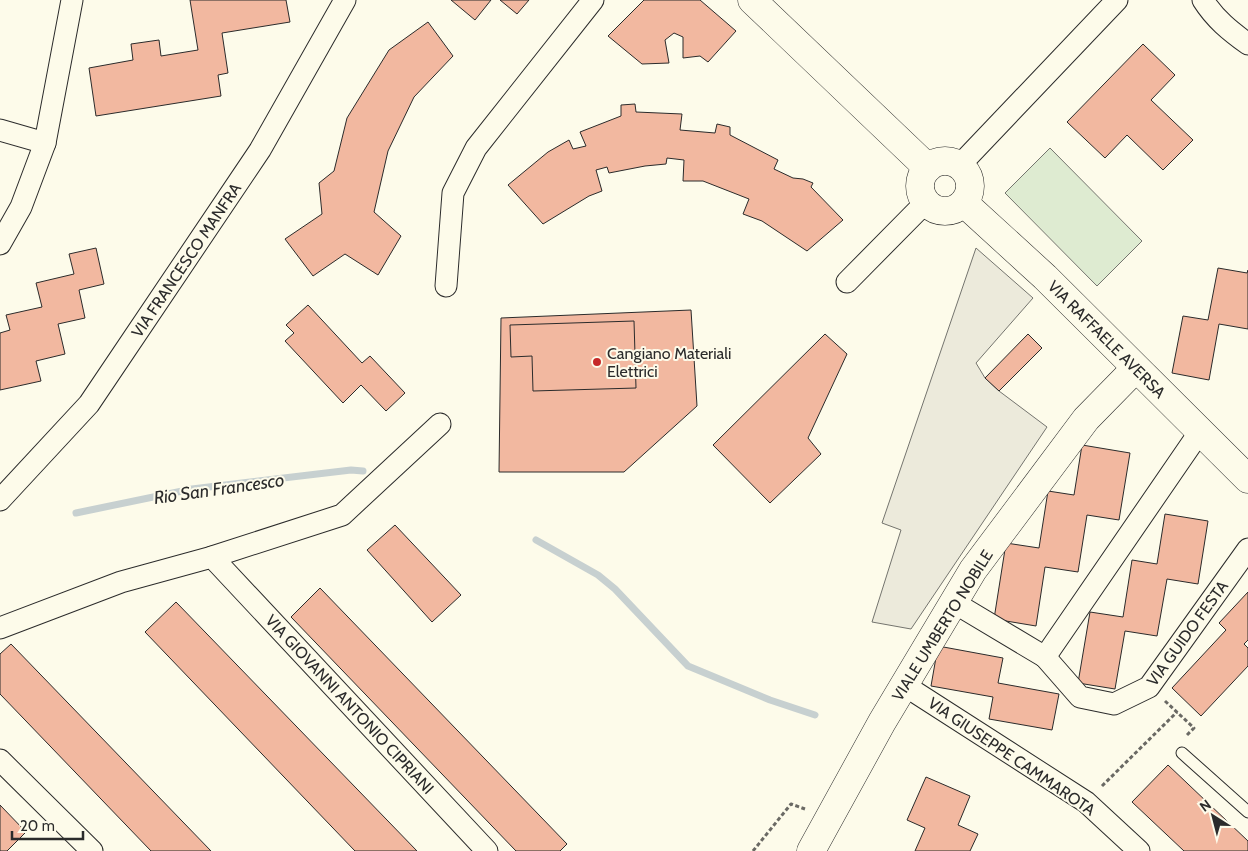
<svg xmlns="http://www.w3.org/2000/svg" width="1248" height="851" font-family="Cabin,sans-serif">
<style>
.green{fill:#deebd1;stroke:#74746e}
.parking{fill:#eceadb;stroke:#74746e}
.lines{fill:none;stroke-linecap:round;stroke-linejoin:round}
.stream{stroke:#c7d0d0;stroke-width:7}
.building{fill:#f2b8a0;stroke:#2b2b2b}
.lane-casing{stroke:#2b2b2b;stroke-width:13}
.street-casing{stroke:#2b2b2b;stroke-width:23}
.secondary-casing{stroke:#2b2b2b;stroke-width:29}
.path{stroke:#6a6964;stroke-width:3;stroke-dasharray:4 2.5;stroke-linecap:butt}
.lane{stroke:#fdfbea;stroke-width:11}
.street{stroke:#fdfbea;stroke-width:21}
.secondary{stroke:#fdfbea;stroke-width:28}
.poi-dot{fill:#c62828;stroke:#fdfbea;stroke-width:2}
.labels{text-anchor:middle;stroke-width:4;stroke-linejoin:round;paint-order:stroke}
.street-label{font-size:16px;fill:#2b2b2b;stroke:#fdfbea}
.poi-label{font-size:16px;fill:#2b2b2b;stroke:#fdfbea;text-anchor:start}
.water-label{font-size:18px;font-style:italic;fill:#2b2b2b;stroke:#fdfbea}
</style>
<rect width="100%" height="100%" fill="#fdfbea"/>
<polygon class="green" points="1050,148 1142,241 1097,286 1005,193"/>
<polygon class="parking" points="976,248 1033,298 976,363 985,378 999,391 1047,427 911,629 872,622 901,530 882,523"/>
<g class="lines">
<g class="stream">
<polyline points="76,513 192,489 351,470 363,471"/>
<polyline points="536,540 598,575 615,589 688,666 770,700 815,715"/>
</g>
</g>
<g class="building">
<polygon points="190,0 286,0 290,22 222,33 228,73 218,75 221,96 96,116 89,68 133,60 131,44 159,40 161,56 198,50"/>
<polygon points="451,0 491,0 475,20"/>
<polygon points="500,0 529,0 517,14"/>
<polygon points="644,0 700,0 736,31 708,62 700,56 683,58 683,37 674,33 665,40 669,63 642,64 608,36"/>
<polygon points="428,22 453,56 414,97 388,151 374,212 401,236 378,275 345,254 313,276 285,239 322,214 319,183 334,171 347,118 389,50"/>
<polygon points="1143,44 1175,75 1151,100 1193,140 1163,170 1127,135 1105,158 1067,122"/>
<polygon points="635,104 636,112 682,114 680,130 715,133 717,124 730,127 730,135 778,160 774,169 793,178 803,179 813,183 811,187 843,220 807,251 762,221 743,214 749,199 703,181 683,181 684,160 667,158 666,164 645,166 609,173 607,167 596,170 602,191 589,196 543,224 508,185 548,152 569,140 573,149 586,146 580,132 621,116 621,105"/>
<polygon points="96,248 104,284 79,290 85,318 58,324 65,354 36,361 41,381 0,390 0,333 10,330 6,315 42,307 36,283 74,274 69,254"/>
<polygon points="1218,268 1247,273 1248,270 1248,329 1219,324 1209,380 1172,373 1183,316 1208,320"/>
<polygon points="308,305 362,363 370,356 405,393 386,411 361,385 343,403 285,341 294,333 286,325"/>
<polygon points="691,310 697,406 624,472 499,472 501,318"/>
<polygon points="634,321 636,388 533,391 532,356 511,357 510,325"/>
<polygon points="825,334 847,354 808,438 821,454 770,503 713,445"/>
<polygon points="1028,334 1042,348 999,391 985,378"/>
<polygon points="1082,445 1130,453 1119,520 1087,515 1078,572 1045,567 1036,626 994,619 1006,543 1039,548 1048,491 1074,495"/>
<polygon points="1165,514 1208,521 1198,584 1167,579 1157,636 1125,631 1115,689 1078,683 1090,612 1123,617 1132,560 1157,564"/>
<polygon points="395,525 461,595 432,622 367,550"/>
<polygon points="320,588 567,844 560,851 516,851 291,617"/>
<polygon points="1248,592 1248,640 1244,644 1248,648 1248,666 1201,716 1172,688 1226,630 1219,623"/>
<polygon points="176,602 417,851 355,851 145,632"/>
<polygon points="11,644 211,851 151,851 0,694 0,654"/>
<polygon points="938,646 1003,658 998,683 1059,694 1052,730 989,719 993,697 931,686"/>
<polygon points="1168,765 1248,841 1248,851 1184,851 1132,802"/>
<polygon points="926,777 970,796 958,825 978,834 970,851 915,851 925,828 907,820"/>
<polygon points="0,805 26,832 7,851 0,851"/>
</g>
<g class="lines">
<g class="lane-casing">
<polyline id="lane" points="1182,753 1248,812"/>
</g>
<g class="street-casing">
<g id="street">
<path d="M1203,0c12,19 27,31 45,44"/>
<polyline points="0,130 45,143 72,0"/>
<polyline points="959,166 1117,0"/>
<polyline points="0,244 21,207 45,143"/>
<polyline points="847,282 926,202"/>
<polyline points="446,286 453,193 476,148 593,0"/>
<polyline points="0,500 89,404 260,150 345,0"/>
<polyline points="212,557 342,515 440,424"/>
<polyline points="953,602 1045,657 1201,430"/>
<polyline points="0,628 121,582 212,557 487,851"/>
<polyline points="1045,657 1080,697 1114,704 1149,687 1248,549"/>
<polyline points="904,685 1086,802 1139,851"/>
<polyline points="0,760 92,851"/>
</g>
</g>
<g class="secondary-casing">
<g id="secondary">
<polyline points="752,0 928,168"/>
<circle cx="945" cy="186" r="25"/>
<polyline points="964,203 1045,277 1248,479"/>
<polyline points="811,851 882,722 973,570 1086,419 1135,369"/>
</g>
</g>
<g class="path">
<polyline points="1165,701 1194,728 1186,736"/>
<polyline points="1102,786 1177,712"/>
<polyline points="753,851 791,804 805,809"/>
</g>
<use href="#lane" class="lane"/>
<use href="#street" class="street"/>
<use href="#secondary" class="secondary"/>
</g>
<circle class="poi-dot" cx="597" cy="362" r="5"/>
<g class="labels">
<g class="street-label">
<text transform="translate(186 260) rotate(-56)" y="6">VIA FRANCESCO MANFRA</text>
<text transform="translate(1107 339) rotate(45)" y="6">VIA RAFFAELE AVERSA</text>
<text transform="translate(942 625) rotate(-58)" y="6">VIALE UMBERTO NOBILE</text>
<text transform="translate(1187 633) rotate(-54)" y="6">VIA GUIDO FESTA</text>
<text transform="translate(350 704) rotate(47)" y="6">VIA GIOVANNI ANTONIO CIPRIANI</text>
<text transform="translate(1012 756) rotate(34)" y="6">VIA GIUSEPPE CAMMAROTA</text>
</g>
<g class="poi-label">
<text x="607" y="359">Cangiano Materiali<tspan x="607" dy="18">Elettrici</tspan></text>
</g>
<g class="water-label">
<text transform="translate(219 489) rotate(-8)" y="6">Rio San Francesco</text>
</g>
</g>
<g transform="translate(1213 816) rotate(324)" stroke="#fdfbea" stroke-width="4" paint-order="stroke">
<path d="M0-4L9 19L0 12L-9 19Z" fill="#2b2b2b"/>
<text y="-8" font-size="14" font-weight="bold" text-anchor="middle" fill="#2b2b2b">N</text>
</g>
<path d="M12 831v8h71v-8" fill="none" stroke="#2b2b2b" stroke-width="2.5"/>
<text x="20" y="831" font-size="15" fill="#2b2b2b" stroke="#fdfbea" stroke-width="4" paint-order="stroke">20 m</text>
</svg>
